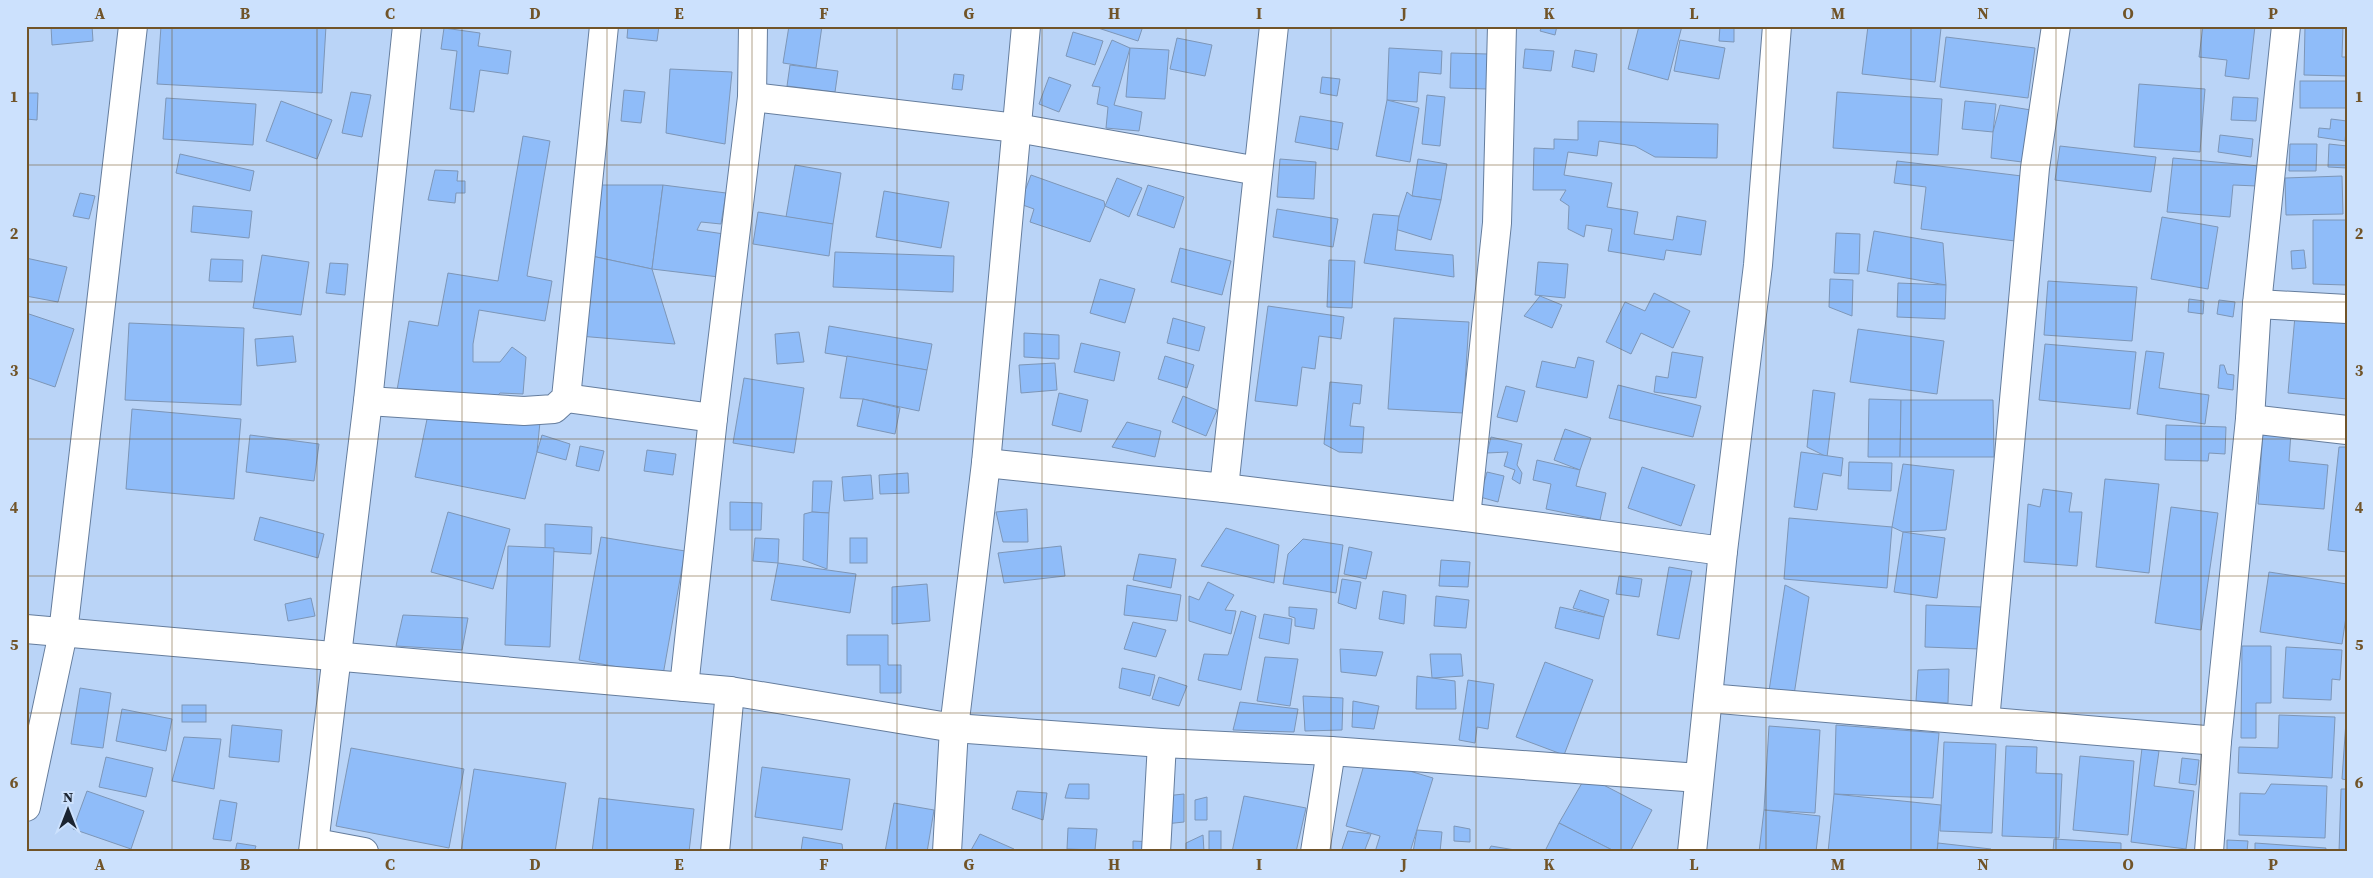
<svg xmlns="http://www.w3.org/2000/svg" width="2373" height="878" font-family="'Source Serif 4',serif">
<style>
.building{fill:#8fbcf9;stroke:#7d96b7}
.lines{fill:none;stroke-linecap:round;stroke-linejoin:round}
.minor-casing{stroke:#657d9d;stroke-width:30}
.tertiary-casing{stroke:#657d9d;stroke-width:30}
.minor{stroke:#fff;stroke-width:28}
.tertiary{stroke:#fff;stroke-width:28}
.grid{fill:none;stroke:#715428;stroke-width:1;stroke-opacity:0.55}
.neatline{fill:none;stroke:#715428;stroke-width:2}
.grid-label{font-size:16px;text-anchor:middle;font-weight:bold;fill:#715428}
</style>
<rect width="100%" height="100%" fill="#bad4f7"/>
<g class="building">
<polygon points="51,26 92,26 93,41 52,45"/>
<polygon points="161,26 326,26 322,93 157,84"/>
<polygon points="628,26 659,26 657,41 627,38"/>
<polygon points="789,26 822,26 816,68 783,63"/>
<polygon points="1092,26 1143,26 1138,41"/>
<polygon points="1542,26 1557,26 1555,35 1540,31"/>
<polygon points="1639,26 1682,26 1668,80 1628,69"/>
<polygon points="1720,26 1734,26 1734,42 1719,41"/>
<polygon points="1868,26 1941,28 1935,82 1862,74"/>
<polygon points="2203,26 2255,26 2249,79 2225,76 2227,60 2199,57"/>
<polygon points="2305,26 2343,26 2342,57 2347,57 2347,76 2304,75"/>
<polygon points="444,28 480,33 478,46 511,51 508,74 480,70 474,112 450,109 457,51 441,49"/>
<polygon points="1073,32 1103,41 1095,65 1066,56"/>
<polygon points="1946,37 2035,48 2028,98 1940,87"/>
<polygon points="1177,38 1212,45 1205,76 1170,69"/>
<polygon points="1112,40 1130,48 1114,105 1142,112 1139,131 1106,128 1108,107 1097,104 1100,87 1092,86"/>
<polygon points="1680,40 1725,48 1719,79 1674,71"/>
<polygon points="1130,48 1169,50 1165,99 1126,97"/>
<polygon points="1389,48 1442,51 1441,74 1419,72 1417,102 1387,100"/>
<polygon points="1525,49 1554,51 1551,71 1523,68"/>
<polygon points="1575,50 1597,54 1594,72 1572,67"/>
<polygon points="1451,53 1488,54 1488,89 1450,88"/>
<polygon points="790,65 838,71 835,92 787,86"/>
<polygon points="670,69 732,72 725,144 666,133"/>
<polygon points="954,74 964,75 962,90 952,89"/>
<polygon points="1049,77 1071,85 1059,112 1039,104"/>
<polygon points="1322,77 1340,79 1337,96 1320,93"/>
<rect x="2300" y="81" width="47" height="27"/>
<polygon points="2139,84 2205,89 2200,152 2134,147"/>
<polygon points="624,90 645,92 641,123 621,121"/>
<polygon points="351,92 371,95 362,137 342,133"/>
<polygon points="1837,92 1942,99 1938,155 1833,148"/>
<polygon points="26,93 38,93 37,120 26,119"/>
<polygon points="1427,95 1445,97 1440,146 1422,144"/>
<polygon points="2233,97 2258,98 2256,121 2231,120"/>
<polygon points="166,98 256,104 253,145 163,139"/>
<polygon points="1387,100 1419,108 1410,162 1376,156"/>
<polygon points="281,101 332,120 317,159 266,141"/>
<polygon points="1965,101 1996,104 1993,132 1962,129"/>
<polygon points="2000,105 2031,110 2022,162 1991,158 1993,132"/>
<polygon points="1300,116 1343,123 1338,150 1295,142"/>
<polygon points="2331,119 2347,121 2345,141 2318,137 2319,128 2330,129"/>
<polygon points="1578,121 1718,124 1717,158 1655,157 1635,146 1599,141 1597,156 1568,152 1564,175 1612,183 1607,207 1638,212 1634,234 1673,240 1677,216 1706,221 1701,255 1666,250 1664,260 1608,251 1612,229 1586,225 1584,237 1568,229 1569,206 1560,200 1566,190 1533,190 1534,148 1554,149 1554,139 1578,140"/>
<polygon points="2220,135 2253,139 2251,157 2218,152"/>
<polygon points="523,136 550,141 527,276 552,281 545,321 479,310 473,344 473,362 500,362 512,347 526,357 523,394 500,393 484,411 396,396 409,321 438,326 448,273 498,281"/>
<polygon points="2290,144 2317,144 2316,171 2289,171"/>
<polygon points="2329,144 2347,146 2347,168 2328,167"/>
<polygon points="2060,146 2156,157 2151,192 2055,180"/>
<polygon points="180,154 254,171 250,191 176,173"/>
<polygon points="2173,158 2259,166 2257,186 2233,185 2230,217 2167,212"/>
<polygon points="1280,159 1316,162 1314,199 1277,197"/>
<polygon points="1418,159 1447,164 1441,200 1412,196"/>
<polygon points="1897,161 2022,176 2015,241 1921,229 1926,187 1894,183"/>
<polygon points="795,165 841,173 833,224 786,217"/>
<polygon points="435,170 458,171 457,181 465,181 465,193 456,193 455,203 428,200"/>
<polygon points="1031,175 1104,201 1105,206 1090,242 1030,222 1034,209 1020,204"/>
<polygon points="2342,176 2343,214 2286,215 2285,178"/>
<polygon points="1117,178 1142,188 1129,217 1105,206"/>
<polygon points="594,185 663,185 652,269 587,255"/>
<polygon points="663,185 726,193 721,224 701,222 697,230 724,234 719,277 652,269"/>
<polygon points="1148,185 1184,197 1174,228 1137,215"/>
<polygon points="884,191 949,202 941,248 876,237"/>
<polygon points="1407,192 1412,196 1441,200 1431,240 1395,229"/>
<polygon points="80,193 95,196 89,219 73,216"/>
<polygon points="193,206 252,211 249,238 191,232"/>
<polygon points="1277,209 1338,219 1333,247 1273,237"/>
<polygon points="758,212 833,224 829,256 753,244"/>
<polygon points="1373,214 1399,216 1395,250 1453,255 1454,277 1364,263"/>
<polygon points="2162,217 2218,227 2208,289 2151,279"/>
<polygon points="2313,220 2347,220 2346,285 2313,284"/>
<polygon points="1874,231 1943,243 1946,285 1867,271"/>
<polygon points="1836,233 1860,234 1859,274 1834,273"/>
<polygon points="1180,248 1231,261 1222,295 1171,282"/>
<polygon points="2304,250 2306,268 2292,269 2291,251"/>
<polygon points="835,252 954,256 953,292 833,287"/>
<polygon points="262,255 309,262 301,315 253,308"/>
<polygon points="587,255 652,269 675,344 579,336"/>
<polygon points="26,258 67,267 58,302 26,296"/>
<polygon points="211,259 243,260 242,282 209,281"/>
<polygon points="1329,260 1355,261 1352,308 1327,307"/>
<polygon points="1538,262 1568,264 1565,298 1535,295"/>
<polygon points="330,263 348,264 345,295 326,293"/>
<polygon points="1100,279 1135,289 1125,323 1090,313"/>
<polygon points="1830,279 1853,280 1852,316 1829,307"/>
<polygon points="2048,281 2137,287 2132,341 2044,335"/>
<polygon points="1898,283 1946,285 1945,319 1897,317"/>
<polygon points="1654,293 1690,311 1673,348 1641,333 1631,354 1606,342 1625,302 1645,311"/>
<polygon points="1540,296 1562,305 1552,328 1524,316"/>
<polygon points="2189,299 2204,301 2203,314 2188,312"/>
<polygon points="2219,300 2235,302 2233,317 2217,314"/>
<polygon points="1268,306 1344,317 1341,339 1319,336 1315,369 1302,367 1297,406 1255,401"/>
<polygon points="26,313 74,329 55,387 26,377"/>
<polygon points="2295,316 2347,321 2347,399 2288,393"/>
<polygon points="1173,318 1205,327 1199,351 1167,343"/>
<polygon points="1394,318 1469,322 1463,413 1388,409"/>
<polygon points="129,323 244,328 241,405 125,400"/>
<polygon points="829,326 932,344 927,370 825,353"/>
<polygon points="1858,329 1944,341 1937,394 1850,382"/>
<polygon points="799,332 804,362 777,364 775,334"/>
<polygon points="1024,333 1059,335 1059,359 1024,357"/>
<polygon points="293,336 296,362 257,366 255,339"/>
<polygon points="1081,343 1120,352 1114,381 1074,372"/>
<polygon points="2045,344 2136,352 2130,409 2039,400"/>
<polygon points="2146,351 2164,353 2159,388 2209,395 2205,424 2137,414"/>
<polygon points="1672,352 1703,357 1696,398 1654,392 1656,376 1668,378"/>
<polygon points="847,356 927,370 919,411 863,399 840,398"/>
<polygon points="1165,356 1194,365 1187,388 1158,379"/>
<polygon points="1578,357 1594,361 1587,398 1536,387 1542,361 1575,368"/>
<polygon points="1055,363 1057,390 1021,393 1019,365"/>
<polygon points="2220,365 2224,365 2227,374 2234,375 2233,390 2218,388"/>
<polygon points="744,378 804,388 794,453 733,443"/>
<polygon points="1330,382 1362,385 1360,404 1353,403 1350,426 1364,427 1362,453 1339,452 1324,444"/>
<polygon points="1618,385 1701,406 1693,437 1609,418"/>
<polygon points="1506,386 1525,391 1517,422 1497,417"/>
<polygon points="1813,390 1835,393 1827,457 1807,447"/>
<polygon points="1059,393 1088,400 1081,432 1052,425"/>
<polygon points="1183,396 1217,410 1206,436 1172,422"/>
<polygon points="863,399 900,408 895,434 857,426"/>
<polygon points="1869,399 1901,400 1900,457 1868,457"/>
<polygon points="431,400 540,422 537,452 525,499 415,477"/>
<polygon points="1901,400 1993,400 1994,457 1900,457"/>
<polygon points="132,409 241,419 234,499 126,489"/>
<polygon points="1127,422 1161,431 1155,457 1112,447"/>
<polygon points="2166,425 2226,427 2225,454 2209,453 2208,461 2165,460"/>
<polygon points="1565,429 1591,438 1580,470 1554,460"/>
<polygon points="2263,430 2291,432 2289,461 2328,465 2324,509 2258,504"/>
<polygon points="250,435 319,444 314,481 246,472"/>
<polygon points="542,435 570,444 566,460 537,452"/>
<polygon points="1491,437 1522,444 1517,465 1522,473 1520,484 1512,479 1515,470 1504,466 1508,452 1487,453"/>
<polygon points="580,446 604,451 599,471 576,466"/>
<polygon points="2339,447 2347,447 2347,552 2328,550"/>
<polygon points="647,450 676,454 673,475 644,471"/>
<polygon points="1801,452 1843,458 1841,476 1823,473 1817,510 1794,507"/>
<polygon points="1537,460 1580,470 1576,486 1606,493 1600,520 1546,509 1551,484 1533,480"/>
<polygon points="1849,462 1892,463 1891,491 1848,489"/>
<polygon points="1903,464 1954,470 1946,530 1903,532 1892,527"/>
<polygon points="1642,467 1695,485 1681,526 1628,508"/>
<polygon points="1487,472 1504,476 1498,502 1480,497"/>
<polygon points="908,473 909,493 880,494 879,475"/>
<polygon points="871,475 873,499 844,501 842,477"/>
<polygon points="2105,479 2159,484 2149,573 2096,567"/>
<polygon points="813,481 832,481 829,513 812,512"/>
<polygon points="2043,489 2072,493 2069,512 2082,512 2077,566 2024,562 2028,504 2040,507"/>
<polygon points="730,502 762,503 761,530 730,530"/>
<polygon points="2171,507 2218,513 2201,630 2155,623"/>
<polygon points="1027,509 1028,542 1003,542 996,512"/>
<polygon points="448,512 510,529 493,589 431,572"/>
<polygon points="812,512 829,513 827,569 803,560 804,514"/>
<polygon points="260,517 324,534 318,558 254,540"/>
<polygon points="1789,518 1892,527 1887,588 1784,579"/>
<polygon points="545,524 592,527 591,554 545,551"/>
<polygon points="1226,528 1279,545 1274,583 1201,566"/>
<polygon points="1903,532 1945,538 1937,598 1894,592"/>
<polygon points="601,537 685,551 663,675 579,660"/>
<polygon points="755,538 779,539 778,563 753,561"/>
<rect x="850" y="538" width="17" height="25"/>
<polygon points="1303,539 1343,545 1336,593 1283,584 1288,554"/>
<polygon points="508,546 554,548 550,647 505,645"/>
<polygon points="1061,546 1065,576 1004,583 998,553"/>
<polygon points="1349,547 1372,552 1366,579 1344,574"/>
<polygon points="1139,554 1176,559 1171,588 1133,580"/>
<polygon points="1441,560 1470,562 1468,587 1439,586"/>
<polygon points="778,563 856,574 850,613 771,600"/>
<polygon points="1669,567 1692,571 1679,639 1657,635"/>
<polygon points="2269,572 2347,584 2347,610 2342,644 2260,632"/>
<polygon points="1619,576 1642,579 1639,597 1616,594"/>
<polygon points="1342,579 1361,582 1356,609 1338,603"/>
<polygon points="1208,582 1234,595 1225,610 1236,611 1231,634 1189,621 1189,596 1199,600"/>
<polygon points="927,584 930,621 892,624 892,587"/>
<polygon points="1127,585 1181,595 1177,621 1124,615"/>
<polygon points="1785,585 1809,597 1794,695 1769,691"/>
<polygon points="1580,590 1609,600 1604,617 1573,608"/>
<polygon points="1383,591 1406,595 1404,624 1379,619"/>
<polygon points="1436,596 1469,600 1466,628 1434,626"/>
<polygon points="311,598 315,616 288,621 285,604"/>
<polygon points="1926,605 1982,607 1980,649 1925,647"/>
<polygon points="1289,607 1317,609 1314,629 1295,626 1295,618 1289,616"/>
<polygon points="1560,607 1604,617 1599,639 1555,628"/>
<polygon points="1241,611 1256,616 1241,690 1198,680 1204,654 1228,655"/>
<polygon points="1264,614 1292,619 1289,644 1259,638"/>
<polygon points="403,615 468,618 462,650 396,646"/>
<polygon points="1133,622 1166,630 1156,657 1124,649"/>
<polygon points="847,635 888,635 888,665 901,665 901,693 880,693 880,665 847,665"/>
<polygon points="2242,646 2271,646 2271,703 2256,703 2256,738 2241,738"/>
<polygon points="2286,647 2342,650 2340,680 2332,679 2331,700 2283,698"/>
<polygon points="1340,649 1383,652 1376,676 1341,672"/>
<polygon points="1430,654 1461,654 1463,676 1432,678"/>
<polygon points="1265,657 1298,659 1290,706 1257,701"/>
<polygon points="1545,662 1593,680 1564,755 1516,737"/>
<polygon points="1122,668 1155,675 1150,696 1119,688"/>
<polygon points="1949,669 1948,703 1916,701 1918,670"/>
<polygon points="1417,676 1455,681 1456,709 1416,709"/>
<polygon points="1159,677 1187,686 1179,706 1152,699"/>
<polygon points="1468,680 1494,684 1488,729 1477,727 1475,743 1459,740"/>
<polygon points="80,688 111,693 103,748 71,744"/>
<polygon points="1303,696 1343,698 1342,730 1305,731"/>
<polygon points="1353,701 1379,706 1374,729 1352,727"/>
<polygon points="1240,702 1298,709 1294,732 1233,730"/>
<rect x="182" y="705" width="24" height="17"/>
<polygon points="122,709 172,719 166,751 116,741"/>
<polygon points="2279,715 2335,717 2332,778 2238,773 2239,747 2278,748"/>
<polygon points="2346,721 2347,721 2347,780 2342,779"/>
<polygon points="232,725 282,730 279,762 229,757"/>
<polygon points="1836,725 1939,733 1933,798 1834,794"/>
<polygon points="1769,726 1820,730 1815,813 1764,810"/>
<polygon points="184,737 221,739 214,789 172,781"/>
<polygon points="1944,742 1996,744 1992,833 1940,831"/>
<polygon points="2006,746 2037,747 2036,773 2062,774 2059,838 2002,836"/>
<polygon points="351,748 464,769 449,848 336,826"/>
<polygon points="2142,748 2159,751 2154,786 2194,791 2186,849 2131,842"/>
<polygon points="2080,756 2134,761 2128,835 2073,830"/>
<polygon points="106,757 153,768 146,797 99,787"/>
<polygon points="1366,758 1433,778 1410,852 1375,852 1380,836 1346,826"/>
<polygon points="2182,758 2199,760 2196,785 2179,783"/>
<polygon points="762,767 850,779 842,830 755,817"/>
<polygon points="474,769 566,783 555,852 461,852"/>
<polygon points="1586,776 1652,810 1630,852 1616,852 1559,823"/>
<polygon points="1069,784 1089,784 1089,799 1065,798"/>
<polygon points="2271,784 2327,786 2325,838 2239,835 2240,793 2265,794"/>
<polygon points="2341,789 2347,789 2347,852 2339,852"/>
<polygon points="87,791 144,811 131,849 73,829"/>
<polygon points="1017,791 1047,793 1043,820 1012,809"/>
<polygon points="1184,794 1184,822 1165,824 1165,796"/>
<polygon points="1834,794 1941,805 1937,852 1828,852"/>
<polygon points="1244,796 1306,808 1296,852 1232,852"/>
<polygon points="1207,797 1207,820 1195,820 1195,800"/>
<polygon points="599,798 694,809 689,852 592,852"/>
<polygon points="220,800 237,803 231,841 213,839"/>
<polygon points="894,803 934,810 927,852 885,852"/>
<polygon points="1764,810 1820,816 1816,852 1759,852"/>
<polygon points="1559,823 1616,852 1547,852 1545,851"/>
<polygon points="1454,826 1470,829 1470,842 1454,841"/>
<polygon points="1068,828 1097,829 1095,850 1067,849"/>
<polygon points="1417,830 1442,832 1440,852 1413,852"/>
<rect x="1209" y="831" width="12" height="21"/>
<polygon points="1348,831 1371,834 1364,852 1341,852"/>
<polygon points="980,834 1014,849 1014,852 970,852"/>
<polygon points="1203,835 1204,852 1186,852 1186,843"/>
<polygon points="803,837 842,844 843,852 801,851"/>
<polygon points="2054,839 2121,843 2121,852 2053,852"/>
<polygon points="2227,840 2248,841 2247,852 2227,852"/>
<polygon points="1133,841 1155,842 1155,852 1133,852"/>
<polygon points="237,843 256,846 254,852 235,852"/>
<polygon points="1938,843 1991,849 1991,852 1937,852"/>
<polygon points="2255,843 2326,848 2325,852 2255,852"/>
<polygon points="1491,846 1527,852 1488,852"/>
</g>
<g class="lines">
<g class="minor-casing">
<g id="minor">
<polyline points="752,97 1017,128 1258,171"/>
<polyline points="2257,304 2347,309"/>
<polyline points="566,398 713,418"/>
<polyline points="368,401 524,411 554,409 566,398 604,26"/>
<polyline points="2250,419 2347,430"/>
<polyline points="986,463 1224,488 1274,26"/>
<polyline points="1224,488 1466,517 1723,551"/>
<polyline points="1466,517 1497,223 1502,26"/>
<polyline points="26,629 730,691 954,728 1162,743 1331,751 1699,778"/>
<polyline points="684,687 713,418 752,97 753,26"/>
<polyline points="1708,698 2217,741"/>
<polyline points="1985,721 2035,168 2056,26"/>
<polyline points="26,807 63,633 133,26"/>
<polyline points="316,843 364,852"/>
<polyline points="313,852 368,401 407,26"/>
<polyline points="715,852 730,691"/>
<polyline points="947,852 954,728 986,463 1026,26"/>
<polyline points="1156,852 1162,743"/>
<polyline points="1315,852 1331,751"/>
<polyline points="2209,852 2217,741 2250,419 2257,304 2286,26"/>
</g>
</g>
<g class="tertiary-casing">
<polyline id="tertiary" points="1692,852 1723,551 1758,265 1777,26"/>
</g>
<use href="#minor" class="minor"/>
<use href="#tertiary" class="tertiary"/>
</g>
<path class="grid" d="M172,26v826M317,26v826M462,26v826M607,26v826M752,26v826M897,26v826M1042,26v826M1186,26v826M1331,26v826M1476,26v826M1621,26v826M1766,26v826M1911,26v826M2056,26v826M2201,26v826M26,165h2321M26,302h2321M26,439h2321M26,576h2321M26,713h2321"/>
<rect width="2373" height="878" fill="none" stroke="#cce1fd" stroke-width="55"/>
<g transform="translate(68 810)" stroke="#cce1fd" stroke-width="4" paint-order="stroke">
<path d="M0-4L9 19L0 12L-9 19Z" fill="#1b2431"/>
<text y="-8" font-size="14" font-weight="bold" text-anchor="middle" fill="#1b2431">N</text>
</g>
<rect x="28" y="28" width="2318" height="822" class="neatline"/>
<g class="grid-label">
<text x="100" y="19">A</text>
<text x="245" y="19">B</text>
<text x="390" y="19">C</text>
<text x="535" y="19">D</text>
<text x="679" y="19">E</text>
<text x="824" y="19">F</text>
<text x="969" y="19">G</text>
<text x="1114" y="19">H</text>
<text x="1259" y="19">I</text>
<text x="1404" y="19">J</text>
<text x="1549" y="19">K</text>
<text x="1694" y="19">L</text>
<text x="1838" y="19">M</text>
<text x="1983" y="19">N</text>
<text x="2128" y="19">O</text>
<text x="2273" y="19">P</text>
<text x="14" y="102">1</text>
<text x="2359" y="102">1</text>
<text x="14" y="239">2</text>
<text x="2359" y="239">2</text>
<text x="14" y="376">3</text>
<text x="2359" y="376">3</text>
<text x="14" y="513">4</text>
<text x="2359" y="513">4</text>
<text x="14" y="650">5</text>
<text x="2359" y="650">5</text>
<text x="14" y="788">6</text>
<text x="2359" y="788">6</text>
<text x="100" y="870">A</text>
<text x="245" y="870">B</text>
<text x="390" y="870">C</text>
<text x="535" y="870">D</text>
<text x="679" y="870">E</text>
<text x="824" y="870">F</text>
<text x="969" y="870">G</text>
<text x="1114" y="870">H</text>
<text x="1259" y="870">I</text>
<text x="1404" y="870">J</text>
<text x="1549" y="870">K</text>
<text x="1694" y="870">L</text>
<text x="1838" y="870">M</text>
<text x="1983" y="870">N</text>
<text x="2128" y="870">O</text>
<text x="2273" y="870">P</text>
</g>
</svg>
